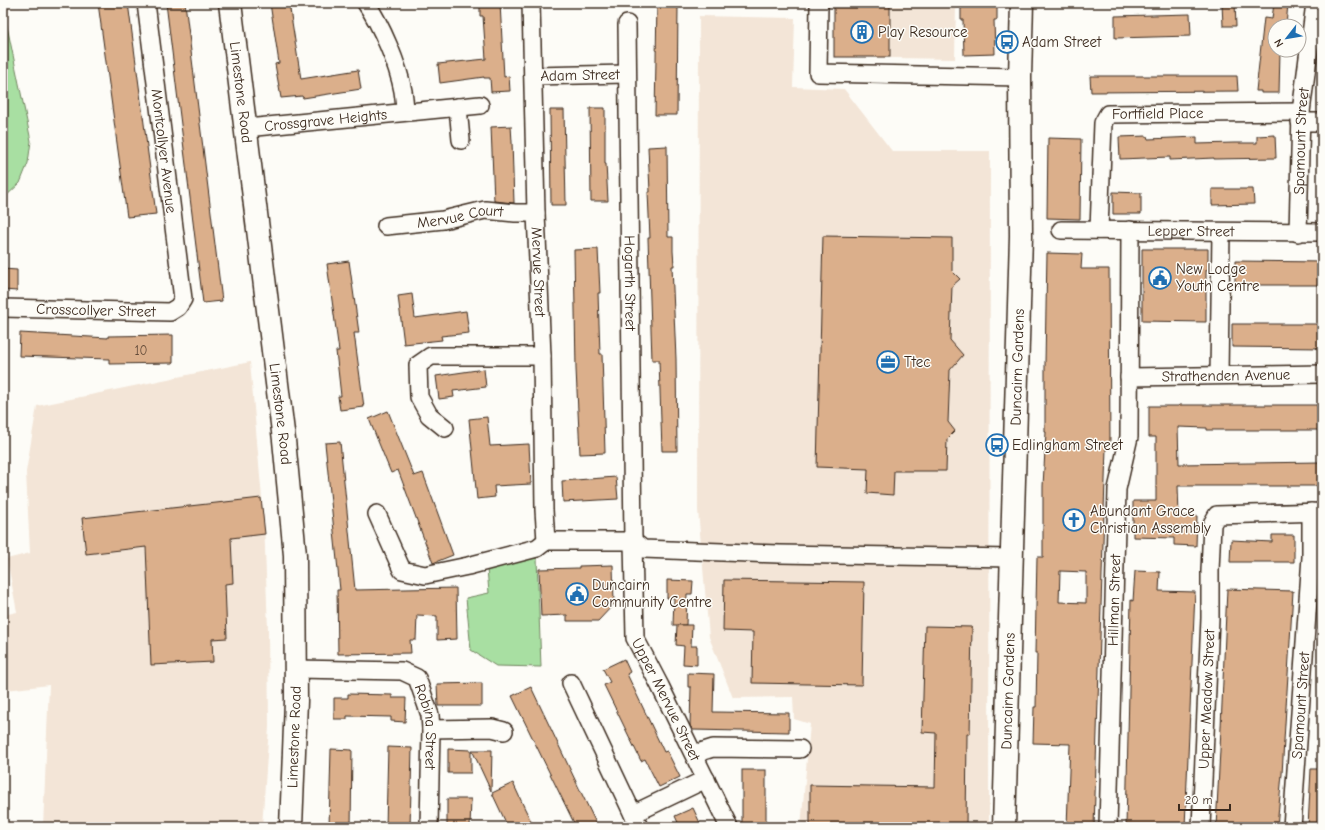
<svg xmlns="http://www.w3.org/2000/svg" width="1325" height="830" font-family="'Comic Neue',sans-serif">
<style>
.built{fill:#f3e5d7}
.green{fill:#a8dfa2;stroke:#728460}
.building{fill:#dbaf8b;stroke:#3b2a1e;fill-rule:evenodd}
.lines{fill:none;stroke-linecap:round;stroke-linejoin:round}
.street-casing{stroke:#3b2a1e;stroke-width:20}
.secondary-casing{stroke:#3b2a1e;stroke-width:25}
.street{stroke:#fdfcf7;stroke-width:17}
.secondary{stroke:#fdfcf7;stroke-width:22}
.labels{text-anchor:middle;stroke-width:3;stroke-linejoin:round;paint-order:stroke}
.number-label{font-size:13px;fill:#634b39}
.poi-label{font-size:15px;fill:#3b2a1e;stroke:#fdfcf7;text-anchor:start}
.street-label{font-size:15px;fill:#3b2a1e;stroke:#fdfcf7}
</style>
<rect width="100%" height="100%" fill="#fdfcf7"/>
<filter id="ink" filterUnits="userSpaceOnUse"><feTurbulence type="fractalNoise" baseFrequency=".025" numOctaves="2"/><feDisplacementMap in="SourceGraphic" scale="8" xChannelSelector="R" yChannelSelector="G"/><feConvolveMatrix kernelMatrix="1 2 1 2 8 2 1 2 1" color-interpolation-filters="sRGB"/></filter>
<g filter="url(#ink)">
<g class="built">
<polygon points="834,3 956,3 955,59 834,57"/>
<polygon points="699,16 795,18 793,87 844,89 892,151 990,151 989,827 801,827 810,724 794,719 793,697 733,698 709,637 698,510"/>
<polygon points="250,362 264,521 268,630 269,727 262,827 43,827 49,685 6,690 3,670 3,615 17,612 7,559 30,553 26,472 37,406"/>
</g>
<g class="green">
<polygon points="3,12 4,12 31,141 28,163 20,183 3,199"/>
<polygon points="537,558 541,667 496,666 471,650 466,598 489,593 487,568 517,559"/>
</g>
<g class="building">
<polygon points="98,3 128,3 156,214 127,217"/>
<polygon points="166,3 185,3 222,301 203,303"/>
<polygon points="270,3 289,3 301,79 358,70 361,89 303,98 302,96 281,98 275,64 279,63"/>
<polygon points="480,3 500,3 504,77 509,76 510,91 491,92 490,78 484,78 484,77 440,83 438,64 486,59 483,16 480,16"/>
<polygon points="657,3 678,3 677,115 655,115"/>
<rect x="834" y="3" width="56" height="54"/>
<polygon points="961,3 997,3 997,20 994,20 995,54 964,55 963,20 961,20"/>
<polygon points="1222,3 1235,3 1236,26 1223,26"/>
<polygon points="1274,3 1288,3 1286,26 1275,26 1275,50 1283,50 1283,52 1280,51 1279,93 1261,93 1261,91 1256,91 1264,18 1272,19"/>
<polygon points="1190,14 1191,36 1115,38 1115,16"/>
<polygon points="1090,76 1237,76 1238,91 1091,92"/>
<polygon points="590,108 605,108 605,164 606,164 608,201 591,201"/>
<polygon points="550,110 564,110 566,205 551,205"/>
<polygon points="511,126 512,142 514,203 494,201 491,127"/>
<polygon points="1275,135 1276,158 1214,159 1214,158 1170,160 1170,157 1120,159 1119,137 1147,136 1148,139 1197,137 1197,144 1234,143 1257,143 1257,136"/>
<polygon points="1048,138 1081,139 1080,219 1047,218"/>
<polygon points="667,146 668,237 673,237 673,251 674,266 672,266 676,359 677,451 662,451 659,360 652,360 648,238 650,238 648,192 650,192 648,147"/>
<polygon points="1212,189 1253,189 1254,204 1212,205"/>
<polygon points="1113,192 1141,193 1141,214 1113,214"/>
<polygon points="823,236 952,238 952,271 960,279 952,286 950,340 963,355 950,370 948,422 955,431 947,439 946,471 894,471 893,495 867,493 868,469 817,467"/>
<polygon points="598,249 600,293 598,293 600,354 602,354 605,453 580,454 576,369 574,250"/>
<polygon points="1142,249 1208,249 1208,270 1206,270 1206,322 1142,321"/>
<path d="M1047,253l35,1 -1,15h28l1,179h-4l-12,379h-27l3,-83 -37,-1 1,-36h2l1,-54h-2l2,-96h6v-71l3,-54h-1v-69zM1060,571l26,1v31l-27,-1z"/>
<polygon points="349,261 359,333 354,333 364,407 340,410 338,396 341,396 336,351 339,351 327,264"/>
<polygon points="1235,261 1322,262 1322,285 1235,285"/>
<polygon points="3,269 17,270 17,291 3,290"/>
<polygon points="412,294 415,318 466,311 469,333 441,336 442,340 404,344 398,296"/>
<polygon points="1232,324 1322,324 1322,348 1232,347"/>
<polygon points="20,333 108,338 108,336 173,335 173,363 109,364 109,359 19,356"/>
<polygon points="484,369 486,387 453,391 454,397 439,399 436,376"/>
<polygon points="1179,405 1322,405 1322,430 1207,430 1207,428 1178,427 1179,464 1322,462 1322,486 1178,486 1179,516 1197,516 1196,546 1174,545 1174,538 1133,537 1133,501 1156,501 1156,437 1149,437 1149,406 1179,406"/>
<polygon points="388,411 414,476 423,473 453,555 433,563 398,470 391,473 369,419"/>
<polygon points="487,417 490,446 529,444 531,484 494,486 495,497 477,499 469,419"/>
<polygon points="340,442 355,590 456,588 457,639 437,640 437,616 417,615 416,640 410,640 411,653 338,654 337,590 340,590 325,443"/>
<polygon points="616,477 618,499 563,502 562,481"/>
<polygon points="261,498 265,534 231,538 233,583 225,584 227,638 212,639 213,662 151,665 146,547 86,554 82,518"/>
<polygon points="1272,535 1294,535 1294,562 1230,562 1231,540 1272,542"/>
<polygon points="613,565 614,604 598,621 567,621 567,615 541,616 539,569 579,568 579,566"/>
<polygon points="1135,571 1160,572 1159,591 1195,592 1185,827 1126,827 1131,600 1133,601"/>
<polygon points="667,580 693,581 692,594 687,594 686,625 673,625 674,598 667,598"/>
<polygon points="724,580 864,582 862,685 752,683 753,632 723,631"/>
<polygon points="1227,589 1293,591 1282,774 1277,827 1216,827 1220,750"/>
<polygon points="677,625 692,625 691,646 697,646 697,665 683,664 684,646 676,645"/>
<polygon points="925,626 972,627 970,734 967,734 966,827 810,827 810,785 935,787 936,733 922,732"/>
<polygon points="624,659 630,672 627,674 664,752 667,751 680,777 659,787 645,759 641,761 604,685 610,682 603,669"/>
<polygon points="688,673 714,674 713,712 789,713 789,732 693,730 690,726 691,687 688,687"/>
<polygon points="482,683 482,706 438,706 437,684"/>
<polygon points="531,687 578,786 598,827 576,827 512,696"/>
<polygon points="348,694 392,695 392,698 406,698 405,722 391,721 391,717 347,716 347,719 334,719 334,698 348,698"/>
<polygon points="388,747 412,748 410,827 386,827"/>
<polygon points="331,749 352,750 351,827 329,827"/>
<polygon points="448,749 471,750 471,773 448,773"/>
<polygon points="472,750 492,750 491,791"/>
<polygon points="1311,769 1322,769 1322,827 1308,827"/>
<rect x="742" y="770" width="24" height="55"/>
<polygon points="513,783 525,809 534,827 508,827 492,793"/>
<polygon points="447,799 471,799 470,827 447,827"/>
<polygon points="693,808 700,823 691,827 680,827 675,816"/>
</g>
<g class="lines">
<g class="street-casing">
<g id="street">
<path d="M366,3c15,22 32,61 37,88 1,7 2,14 2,21"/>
<path id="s1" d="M531,3l5,210 6,143 2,154 2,31"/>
<polyline points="819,3 818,73 1020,77"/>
<path id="s2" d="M627,24l6,517 2,97 25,48 69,141"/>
<path id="s3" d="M533,76l94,-2"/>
<polyline points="458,107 461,140"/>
<polyline points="1300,122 1322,122"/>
<path id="s4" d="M246,128l234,-23"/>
<path id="s5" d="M386,226l57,-6 42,-10 30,3h21"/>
<path id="s6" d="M1061,230l261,2"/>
<path id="s7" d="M1099,230l4,-107 5,-9 193,-2"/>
<path id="s8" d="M1298,233l3,-121 14,-109"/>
<path id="s9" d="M3,308l167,4 8,-5 5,-8 -37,-296"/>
<polyline points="1219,375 1221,232"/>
<path id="s10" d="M1129,377l193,-3"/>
<polyline points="445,428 429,415 419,397 418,365 431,356 542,356"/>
<polyline points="377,514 402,570 425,575 468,566 537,548 546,541"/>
<polyline points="546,541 633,541 643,549 779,554 1011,558"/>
<path id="s11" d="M296,669l106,2 15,7 13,37 1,14 -2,98"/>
<polyline points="571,683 639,827"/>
<polyline points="431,729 492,728 504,731"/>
<polyline points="694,754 713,748 800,749"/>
<polyline points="633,814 706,779"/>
<path id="s12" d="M1108,827l9,-338 12,-52 1,-207"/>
<path id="s13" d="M1201,827l9,-209v-47l2,-47 5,-9 105,-3"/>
<path id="s14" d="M1292,827l19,-270v-45"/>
</g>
</g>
<g class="secondary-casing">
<g id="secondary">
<path id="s15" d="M230,3l54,437 11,115 1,146 -5,126"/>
<path id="s16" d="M1004,827l17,-591 -1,-159 2,-74"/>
</g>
</g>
<use href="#street" class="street"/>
<use href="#secondary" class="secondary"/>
</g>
</g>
<defs>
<g id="building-ring" transform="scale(1.15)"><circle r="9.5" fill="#fdfcf7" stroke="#1f6fb2" stroke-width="1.5"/><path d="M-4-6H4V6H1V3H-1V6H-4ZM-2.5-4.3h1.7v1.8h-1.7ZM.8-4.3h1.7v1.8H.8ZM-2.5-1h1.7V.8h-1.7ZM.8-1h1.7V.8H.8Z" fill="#1f6fb2"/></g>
<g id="bus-ring" transform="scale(1.15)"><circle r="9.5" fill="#fdfcf7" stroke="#1f6fb2" stroke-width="1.5"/><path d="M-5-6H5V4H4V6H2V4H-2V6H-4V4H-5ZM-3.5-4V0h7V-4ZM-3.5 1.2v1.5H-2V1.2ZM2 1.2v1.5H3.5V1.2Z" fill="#1f6fb2"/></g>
<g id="civic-ring" transform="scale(1.15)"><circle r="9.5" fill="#fdfcf7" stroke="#1f6fb2" stroke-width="1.5"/><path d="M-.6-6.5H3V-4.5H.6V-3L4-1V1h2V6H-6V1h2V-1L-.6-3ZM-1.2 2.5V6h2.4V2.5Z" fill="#1f6fb2"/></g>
<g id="office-ring" transform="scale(1.15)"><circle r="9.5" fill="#fdfcf7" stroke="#1f6fb2" stroke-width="1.5"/><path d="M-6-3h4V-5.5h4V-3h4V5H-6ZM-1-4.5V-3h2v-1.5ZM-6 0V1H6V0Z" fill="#1f6fb2"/></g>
<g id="church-ring" transform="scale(1.15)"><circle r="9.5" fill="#fdfcf7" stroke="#1f6fb2" stroke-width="1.5"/><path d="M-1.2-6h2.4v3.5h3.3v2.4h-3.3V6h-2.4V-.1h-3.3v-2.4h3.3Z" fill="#1f6fb2"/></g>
</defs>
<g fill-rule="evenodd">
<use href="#building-ring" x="862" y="32"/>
<use href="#bus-ring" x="1007" y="42"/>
<use href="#civic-ring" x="1160" y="278"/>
<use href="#office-ring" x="888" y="362"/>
<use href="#bus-ring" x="997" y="445"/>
<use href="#church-ring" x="1074" y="520"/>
<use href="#civic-ring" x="577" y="594"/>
</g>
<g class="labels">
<g class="number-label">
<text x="141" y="355">10</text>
</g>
<g class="poi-label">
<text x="878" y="37">Play Resource</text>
<text x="1022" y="47">Adam Street</text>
<text x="1176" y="274">New Lodge<tspan x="1176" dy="17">Youth Centre</tspan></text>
<text x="904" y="367">Ttec</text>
<text x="1012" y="450">Edlingham Street</text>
<text x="1090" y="516">Abundant Grace<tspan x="1090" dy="17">Christian Assembly</tspan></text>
<text x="592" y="590">Duncairn<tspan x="592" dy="17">Community Centre</tspan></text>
</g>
<g class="street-label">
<text dy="5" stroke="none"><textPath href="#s3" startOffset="47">Adam Street</textPath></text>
<text dy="5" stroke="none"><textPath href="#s15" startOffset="90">Limestone Road</textPath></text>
<text dy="5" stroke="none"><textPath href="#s7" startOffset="167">Fortfield Place</textPath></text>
<text dy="5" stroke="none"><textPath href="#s4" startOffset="80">Crossgrave Heights</textPath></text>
<text dy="5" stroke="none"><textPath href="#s8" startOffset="92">Spamount Street</textPath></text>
<text transform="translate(164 151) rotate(83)" y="5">Montcollyer Avenue</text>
<text dy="5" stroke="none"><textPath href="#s5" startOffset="75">Mervue Court</textPath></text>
<text dy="5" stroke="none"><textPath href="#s6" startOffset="130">Lepper Street</textPath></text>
<text dy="5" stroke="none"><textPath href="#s1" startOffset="269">Mervue Street</textPath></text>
<text dy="5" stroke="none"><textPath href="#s2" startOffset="259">Hogarth Street</textPath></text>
<text dy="5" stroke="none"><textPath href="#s9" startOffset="93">Crosscollyer Street</textPath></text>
<text dy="5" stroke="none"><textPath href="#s16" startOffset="460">Duncairn Gardens</textPath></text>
<text dy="5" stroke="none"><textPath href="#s10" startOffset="97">Strathenden Avenue</textPath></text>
<text dy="5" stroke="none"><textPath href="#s15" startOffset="414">Limestone Road</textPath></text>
<text dy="5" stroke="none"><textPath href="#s12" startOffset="227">Hillman Street</textPath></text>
<text dy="5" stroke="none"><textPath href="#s16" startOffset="136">Duncairn Gardens</textPath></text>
<text dy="5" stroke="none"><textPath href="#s2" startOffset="683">Upper Mervue Street</textPath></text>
<text dy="5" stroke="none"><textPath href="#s13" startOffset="128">Upper Meadow Street</textPath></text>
<text dy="5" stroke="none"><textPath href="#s14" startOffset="122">Spamount Street</textPath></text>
<text dy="5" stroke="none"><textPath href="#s11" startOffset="173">Robina Street</textPath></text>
<text transform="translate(294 737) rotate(-88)" y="5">Limestone Road</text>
</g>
</g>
<rect width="1325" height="830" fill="none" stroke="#fdfcf7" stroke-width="16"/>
<rect x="8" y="8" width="1309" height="814" fill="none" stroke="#3b2a1e" stroke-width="1.5" filter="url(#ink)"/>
<g transform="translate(1287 38) rotate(239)"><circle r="19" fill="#fdfcf7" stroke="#afa8a0"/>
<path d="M0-3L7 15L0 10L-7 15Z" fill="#1f6fb2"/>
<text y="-6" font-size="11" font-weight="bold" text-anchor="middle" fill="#3b2a1e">N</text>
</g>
<path d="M1179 804v6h51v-6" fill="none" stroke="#3b2a1e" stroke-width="2"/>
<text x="1185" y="804" font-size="12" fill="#3b2a1e" stroke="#fdfcf7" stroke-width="3" paint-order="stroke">20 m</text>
</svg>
